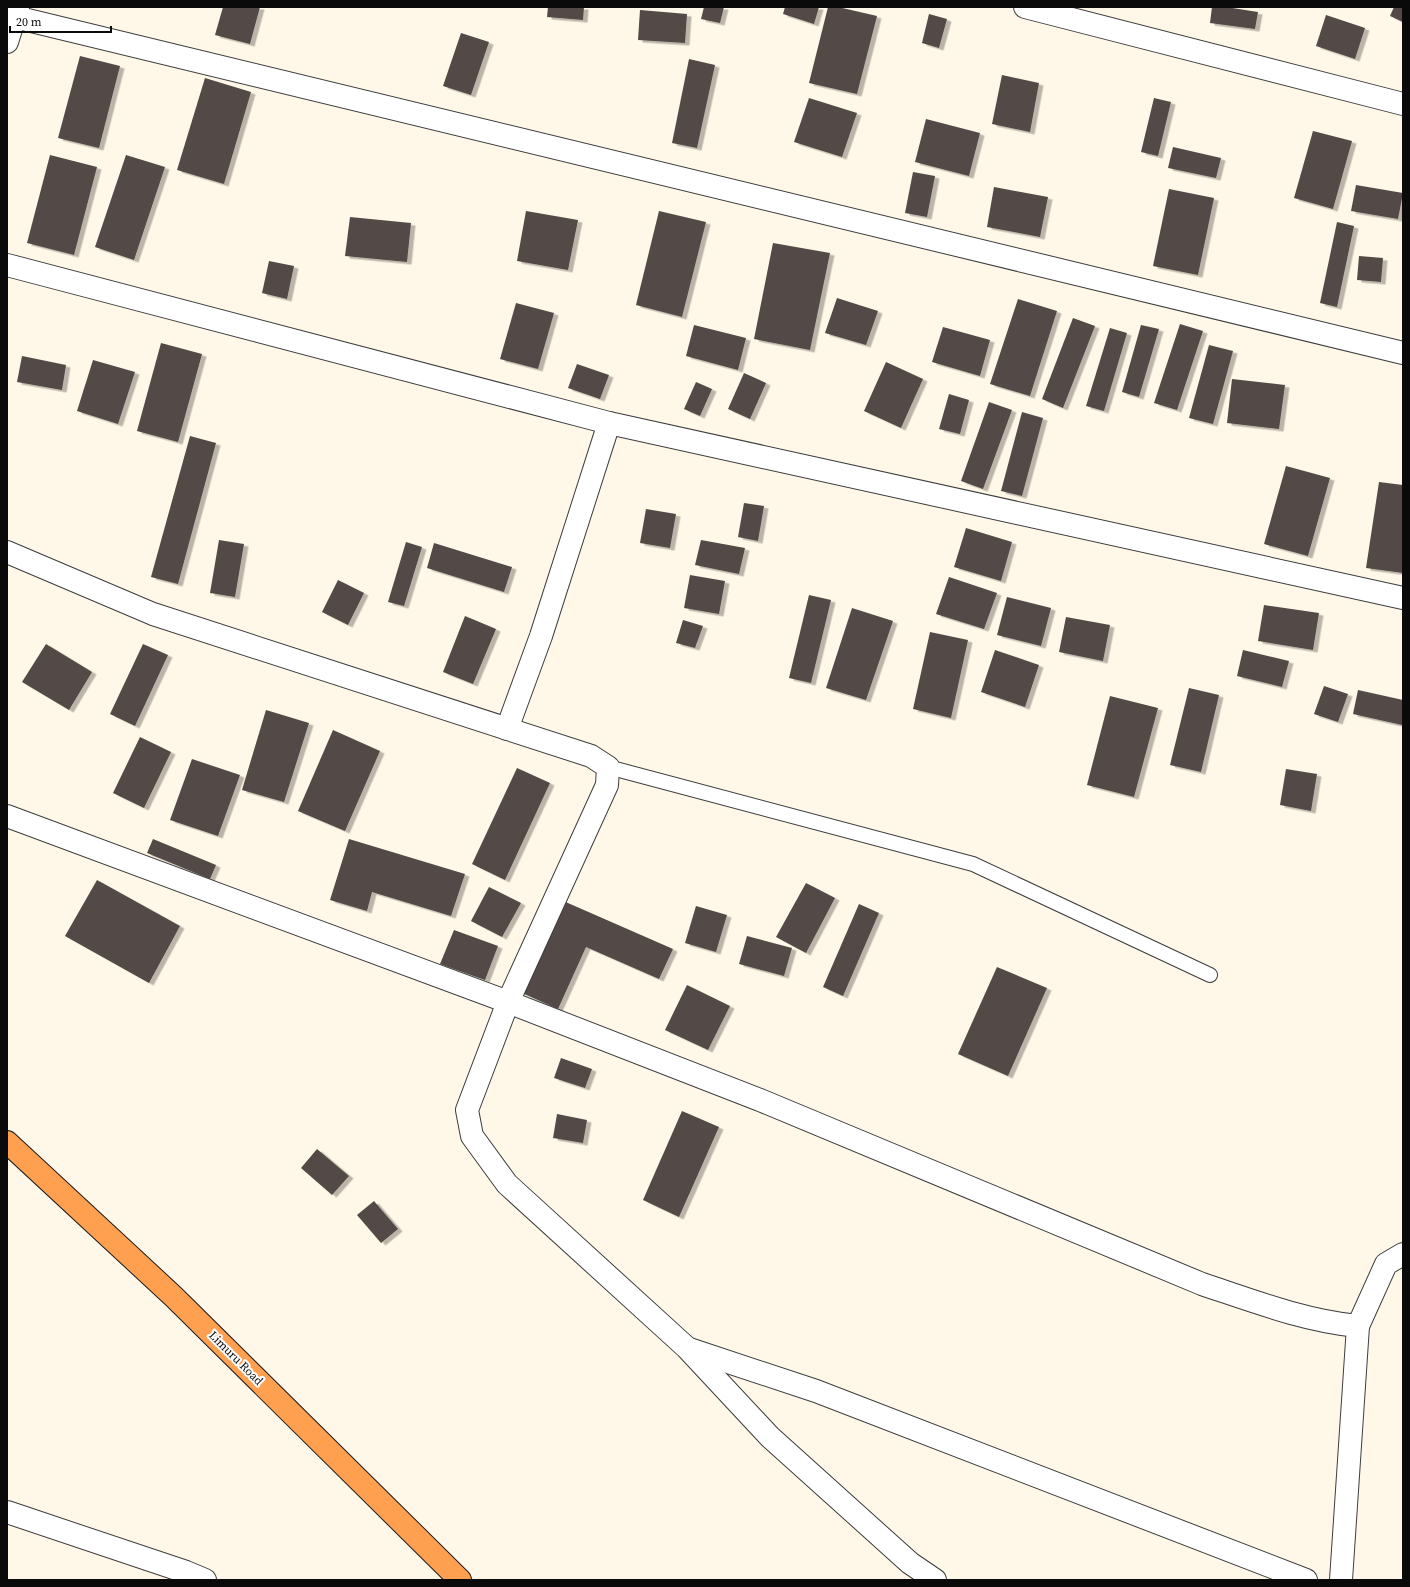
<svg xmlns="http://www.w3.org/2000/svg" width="1410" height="1587" font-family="'Source Serif 4',serif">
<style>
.building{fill:#534946;filter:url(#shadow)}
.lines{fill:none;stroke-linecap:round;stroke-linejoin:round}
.service-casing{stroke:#3d3d3d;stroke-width:16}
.minor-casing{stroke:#3d3d3d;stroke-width:24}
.trunk-casing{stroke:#1b1b1b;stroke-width:24}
.service{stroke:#fff;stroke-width:14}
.minor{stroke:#fff;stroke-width:22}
.trunk{stroke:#fea050;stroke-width:22}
.labels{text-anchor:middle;stroke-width:4;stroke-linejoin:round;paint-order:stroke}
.street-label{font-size:12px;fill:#0a0a0a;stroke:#fff}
</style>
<defs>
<filter id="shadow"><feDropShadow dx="4.5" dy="2.5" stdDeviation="0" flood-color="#0004"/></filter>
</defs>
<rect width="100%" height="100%" fill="#fff7e7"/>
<g class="building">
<polygon points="223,7 260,7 250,44 215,35"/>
<polygon points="548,7 584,7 583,20 547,17"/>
<polygon points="704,7 724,7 720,23 701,19"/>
<polygon points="785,7 819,7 814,24 783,14"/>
<polygon points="828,7 838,7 877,16 857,94 809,83"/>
<polygon points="1212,7 1226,7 1258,12 1255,29 1210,23"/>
<polygon points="1394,7 1403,7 1403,22 1390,16"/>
<polygon points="640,10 687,14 685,43 638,40"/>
<polygon points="929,14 947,19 939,48 922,43"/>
<polygon points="1326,15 1365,28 1355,59 1316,46"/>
<polygon points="461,33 489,42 471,95 443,86"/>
<polygon points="80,56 120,66 99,148 58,138"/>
<polygon points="689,59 715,65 697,148 672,143"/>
<polygon points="1002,75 1039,83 1030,132 992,124"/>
<polygon points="205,78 251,92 224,184 177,170"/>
<polygon points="809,98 857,113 842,157 794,142"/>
<polygon points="1154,98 1171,102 1158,156 1141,152"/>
<polygon points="926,119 980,133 969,176 915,162"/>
<polygon points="1313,131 1352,141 1333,209 1294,198"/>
<polygon points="1173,147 1221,158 1216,178 1168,168"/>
<polygon points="50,155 97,167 74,255 27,243"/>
<polygon points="126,155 165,167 134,260 95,247"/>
<polygon points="913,172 935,176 927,217 905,213"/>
<polygon points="1356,185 1403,193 1398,219 1351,211"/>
<polygon points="994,187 1048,197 1040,237 987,227"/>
<polygon points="1169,189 1214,198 1198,275 1153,266"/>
<polygon points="526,211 578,220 568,270 517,261"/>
<polygon points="659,211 706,222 682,317 636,305"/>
<polygon points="350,217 411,223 407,262 345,256"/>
<polygon points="1337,222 1354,226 1337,307 1320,303"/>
<polygon points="773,243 830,253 810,350 754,339"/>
<polygon points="1359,256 1383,258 1381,282 1357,280"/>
<polygon points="269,261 294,266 287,299 262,293"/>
<polygon points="837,298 878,311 866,345 825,333"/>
<polygon points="1018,299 1057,311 1030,396 990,384"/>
<polygon points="516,303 554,313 538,369 500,359"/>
<polygon points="1073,318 1095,326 1063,408 1042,399"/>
<polygon points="1180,324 1203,331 1177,410 1154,403"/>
<polygon points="694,325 746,338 738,370 686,356"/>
<polygon points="1141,325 1159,329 1139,397 1122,392"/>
<polygon points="943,327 990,340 980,376 932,362"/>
<polygon points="1110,328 1127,333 1104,411 1086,406"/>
<polygon points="161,343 202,354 178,442 137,431"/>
<polygon points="1209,345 1233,351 1213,424 1189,418"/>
<polygon points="22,356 66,365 62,390 17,382"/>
<polygon points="93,360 135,372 118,424 77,411"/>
<polygon points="886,362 923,379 901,428 864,411"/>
<polygon points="577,364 609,375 600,399 568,388"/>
<polygon points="744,373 766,383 750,419 728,409"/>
<polygon points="1232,379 1285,385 1279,429 1227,423"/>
<polygon points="696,382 712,389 700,416 684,409"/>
<polygon points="949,394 969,400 960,434 939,429"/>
<polygon points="989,402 1012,410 983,489 961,481"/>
<polygon points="1022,412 1043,418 1022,496 1001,491"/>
<polygon points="190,436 216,443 178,584 151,577"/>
<polygon points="1286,466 1330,478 1308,556 1264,544"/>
<polygon points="1379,482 1403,485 1403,573 1366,568"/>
<polygon points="744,503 764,506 758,541 738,537"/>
<polygon points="646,509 676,514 670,548 640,543"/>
<polygon points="966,528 1012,542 1001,581 954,567"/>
<polygon points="219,540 244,544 235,597 210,593"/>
<polygon points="701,540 745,548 739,574 695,565"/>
<polygon points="406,542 422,547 404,606 388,602"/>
<polygon points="434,543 512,567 504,592 427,568"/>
<polygon points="690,575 725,581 719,614 684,608"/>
<polygon points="949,577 997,593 984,629 936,614"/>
<polygon points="338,580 364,593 348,625 322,612"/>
<polygon points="809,595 831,600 811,683 789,678"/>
<polygon points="1007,597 1051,608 1041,646 997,635"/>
<polygon points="1264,605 1319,613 1313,650 1258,641"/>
<polygon points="852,608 893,621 866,700 826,688"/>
<polygon points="465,616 496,629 473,684 443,672"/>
<polygon points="1066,617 1110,625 1103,661 1059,652"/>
<polygon points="683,620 703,626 695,648 676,643"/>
<polygon points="930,632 968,640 951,718 913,709"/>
<polygon points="46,644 92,672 69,710 22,682"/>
<polygon points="143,644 168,655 135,726 110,714"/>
<polygon points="995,650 1039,665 1025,707 981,692"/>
<polygon points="1243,650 1289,661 1282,687 1237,676"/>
<polygon points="1324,686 1348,694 1338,722 1314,714"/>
<polygon points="1189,688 1219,695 1201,772 1170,765"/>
<polygon points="1358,690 1403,700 1402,725 1353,714"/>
<polygon points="1110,696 1158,708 1134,797 1087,785"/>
<polygon points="266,710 309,723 284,802 242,790"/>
<polygon points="333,730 380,751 345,831 298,811"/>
<polygon points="140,737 171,752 144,808 113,793"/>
<polygon points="192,759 240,775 218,836 170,820"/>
<polygon points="517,768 550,783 505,880 472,864"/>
<polygon points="1286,769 1317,774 1311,811 1280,805"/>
<polygon points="153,839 216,865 210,879 147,853"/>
<polygon points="349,839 465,874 451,916 372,892 367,911 330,900"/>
<polygon points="97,880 180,926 149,983 65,936"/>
<polygon points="806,883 835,898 806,953 776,937"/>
<polygon points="489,887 521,903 502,937 471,921"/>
<polygon points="561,900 673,949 659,979 586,947 558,1009 520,992"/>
<polygon points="859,904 879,913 843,996 823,987"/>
<polygon points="696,906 727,915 716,952 685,943"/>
<polygon points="454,930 498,946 485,980 440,964"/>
<polygon points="747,936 792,948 784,976 739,964"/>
<polygon points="997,967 1047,988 1008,1076 958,1054"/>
<polygon points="687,985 730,1006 708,1050 665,1030"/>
<polygon points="561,1058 592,1069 585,1088 554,1078"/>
<polygon points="682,1111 719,1127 679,1217 643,1200"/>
<polygon points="557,1114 587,1120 583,1143 553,1138"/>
<polygon points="317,1149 349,1176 332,1195 301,1168"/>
<polygon points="374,1201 398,1229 381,1243 357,1215"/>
</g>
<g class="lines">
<g class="service-casing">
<polyline id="service" points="608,767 973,864 1210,975"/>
</g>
<g class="minor-casing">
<g id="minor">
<polyline points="1025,7 1403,104"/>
<polyline points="15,17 1403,353"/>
<polyline points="7,42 18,7"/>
<polyline points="7,265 609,423 1403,598"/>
<polyline points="7,552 153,614 591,756 608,767 607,785 508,1002 467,1110 472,1136 507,1184 687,1348 770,1437 910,1563 935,1580"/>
<polyline points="507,729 541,636 609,423"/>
<path d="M7,816l501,186 252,98 442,184c51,17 103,37 156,42l28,-62 17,-10"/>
<polyline points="689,1349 816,1391 1306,1580"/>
<polyline points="7,1512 186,1572 205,1580"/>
<polyline points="1341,1580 1358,1326"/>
</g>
</g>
<g class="trunk-casing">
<polyline id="trunk" points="7,1142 174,1297 460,1580"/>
</g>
<use href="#service" class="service"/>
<use href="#minor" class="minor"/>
<use href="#trunk" class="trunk"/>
</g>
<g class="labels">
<g class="street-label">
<text transform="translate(236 1358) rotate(45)" y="4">Limuru Road</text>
</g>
</g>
<rect width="1410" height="1587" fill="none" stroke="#0a0a0a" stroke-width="16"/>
<path d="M10 26v6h101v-6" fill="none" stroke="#0a0a0a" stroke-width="2"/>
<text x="16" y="26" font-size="12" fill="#0a0a0a" stroke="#ffffff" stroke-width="3" paint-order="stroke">20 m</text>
</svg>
